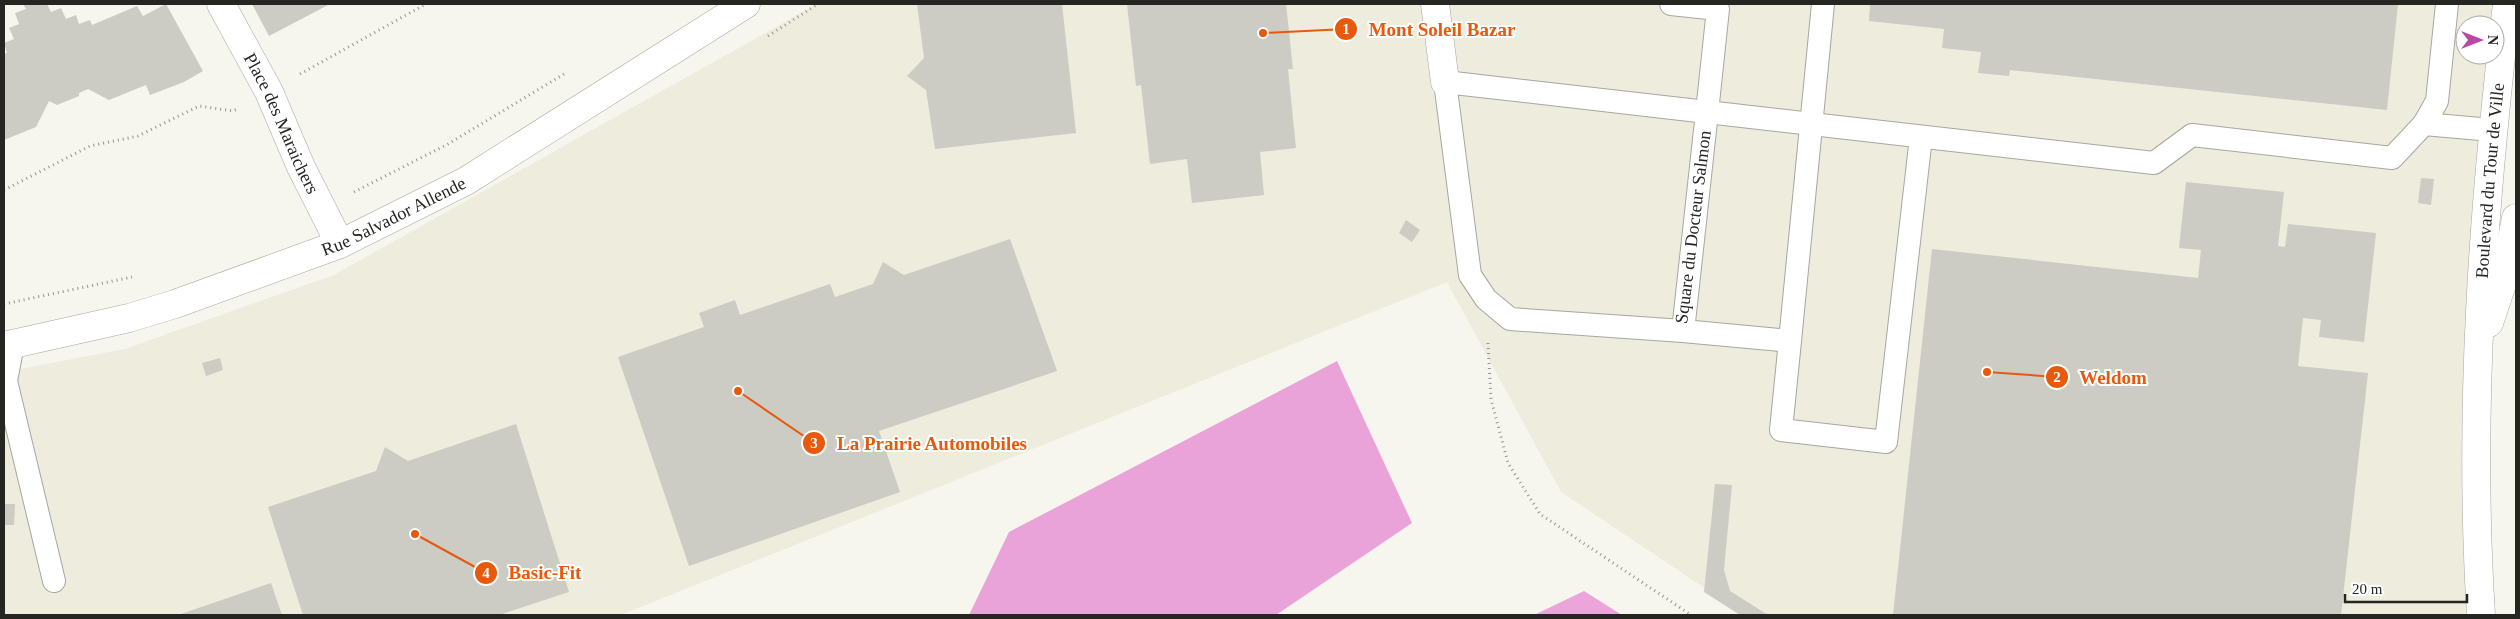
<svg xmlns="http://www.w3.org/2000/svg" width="2520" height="619" font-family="'Times New Roman',serif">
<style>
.built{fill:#eeecdd;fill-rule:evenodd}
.forest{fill:#eaa3d9}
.water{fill:#eca5db}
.building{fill:#cccbc4}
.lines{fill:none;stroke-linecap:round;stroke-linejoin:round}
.lane-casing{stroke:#a7a69f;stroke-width:24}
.street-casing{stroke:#a7a69f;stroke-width:29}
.secondary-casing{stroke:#a7a69f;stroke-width:29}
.path{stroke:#95948f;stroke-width:3;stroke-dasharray:1 4;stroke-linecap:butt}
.lane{stroke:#fff;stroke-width:22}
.street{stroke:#fff;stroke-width:28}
.secondary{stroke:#fff;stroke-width:28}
.labels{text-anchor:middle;stroke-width:4;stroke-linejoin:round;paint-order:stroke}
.street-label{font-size:18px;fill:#252522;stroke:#fff}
.leader{fill:none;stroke:#e8590c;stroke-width:2}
.callout-dot{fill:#e8590c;stroke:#fff;stroke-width:2}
.mark-label{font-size:15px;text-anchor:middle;font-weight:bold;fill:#fff}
.callout-label{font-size:19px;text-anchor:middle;font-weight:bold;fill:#e8590c;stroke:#fff;stroke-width:4;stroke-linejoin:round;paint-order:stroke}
</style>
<rect width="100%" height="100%" fill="#f6f5ee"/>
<path class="built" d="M817,4h1697l-49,611h-720l-184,-123 -114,-210 -826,333h-617v-243l121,-23 209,-74zM2465,25h30v30h-30z"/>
<polygon class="forest" points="1337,361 1412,523 1276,615 969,615 1009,532"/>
<polygon class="water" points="1584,591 1622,615 1534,615"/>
<g class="building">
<polygon points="23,4 47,4 51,12 61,8 66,19 76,15 79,24 90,20 92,25 137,6 143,16 166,4 203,71 184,82 150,95 146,85 109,100 88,89 79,93 79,96 57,105 49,101 36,127 4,140 4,54 7,53 4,43 14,39 9,28 19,24 15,13 26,9"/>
<polygon points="252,4 330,4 269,36"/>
<polygon points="917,4 1062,4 1076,133 935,149 926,90 907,76 924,58"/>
<polygon points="1127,4 1286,4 1293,69 1288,69 1296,148 1260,152 1264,195 1192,203 1187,159 1150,164 1141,85 1136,86"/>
<polygon points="1870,4 2398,4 2387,110 2010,70 2009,76 1978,73 1981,52 1942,48 1944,29 1869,21"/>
<polygon points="2421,178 2434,179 2431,205 2418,203"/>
<polygon points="2186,182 2284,192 2278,246 2285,247 2288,224 2376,233 2364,342 2319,337 2321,320 2303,318 2298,366 2368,373 2341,615 1893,615 1932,249 2198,278 2201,250 2179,248"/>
<polygon points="1406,220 1420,230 1412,242 1399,233"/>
<polygon points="1010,239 1057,371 879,431 900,492 689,566 618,357 704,327 699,313 735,300 740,315 830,284 835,297 873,284 883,262 904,275"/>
<polygon points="220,358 223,370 206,376 202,363"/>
<polygon points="516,424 569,592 499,615 303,615 268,507 376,471 385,447 408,461"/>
<polygon points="1715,484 1732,485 1724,570 1730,591 1768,615 1740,615 1704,592"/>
<polygon points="4,504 15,504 14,525 4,525"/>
<polygon points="271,583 282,615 178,615"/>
</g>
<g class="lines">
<g class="lane-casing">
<g id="lane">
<polyline points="1671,4 1718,9 1707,112 2154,163 2192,135 2392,158 2424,124 2437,101 2447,4"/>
<polygon points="1445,82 1707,112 1683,331 1510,319 1486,299 1470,275"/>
<polyline points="2424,124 2492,130"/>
<polyline points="1683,331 1790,341 1823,4"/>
<polyline points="1790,341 1781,430 1886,442 1921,137"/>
<polyline points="13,344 6,381 54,581"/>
</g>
</g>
<g class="street-casing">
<g id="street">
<path id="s1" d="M221,4l48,88 32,75 39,77"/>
<polyline points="1435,4 1445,82"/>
<path id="s2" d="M4,346l125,-28 46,-14 165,-60 126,-63 280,-177"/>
</g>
</g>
<g class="secondary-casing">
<g id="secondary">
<polyline points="2489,323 2505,275 2516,218"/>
<path id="s3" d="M2481,615c-13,-204 2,-408 26,-611"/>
</g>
</g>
<g class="path">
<polyline points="768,36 818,4"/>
<polyline points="300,74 426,4"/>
<polyline points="4,190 90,146 138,136 199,106 233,111 237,109"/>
<polyline points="354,192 448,144 564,74"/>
<polyline points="4,304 132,277"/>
<polyline points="1488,343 1491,399 1508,463 1540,514 1691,615"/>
</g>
<use href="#lane" class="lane"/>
<use href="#street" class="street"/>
<use href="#secondary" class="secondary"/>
</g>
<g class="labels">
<g class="street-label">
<text dy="6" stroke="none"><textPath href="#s1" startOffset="134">Place des Maraichers</textPath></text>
<text dy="6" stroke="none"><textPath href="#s3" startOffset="435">Boulevard du Tour de Ville</textPath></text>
<text dy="6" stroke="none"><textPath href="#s2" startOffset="412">Rue Salvador Allende</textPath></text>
<text transform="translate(1693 227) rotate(-83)" y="6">Square du Docteur Salmon</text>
</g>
</g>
<path class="leader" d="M1263 33L1346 29M1987 372L2057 377M738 391L814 443M415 534L486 573"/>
<g class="callout-dot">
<circle cx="1263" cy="33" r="5"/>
<circle cx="1987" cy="372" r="5"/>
<circle cx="738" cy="391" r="5"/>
<circle cx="415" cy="534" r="5"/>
<circle cx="1346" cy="29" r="12"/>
<circle cx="2057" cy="377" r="12"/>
<circle cx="814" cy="443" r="12"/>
<circle cx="486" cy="573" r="12"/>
</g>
<g class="mark-label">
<text x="1346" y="34">1</text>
<text x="2057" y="382">2</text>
<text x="814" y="448">3</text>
<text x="486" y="578">4</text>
</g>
<g class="callout-label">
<text x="1442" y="36">Mont Soleil Bazar</text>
<text x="2113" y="384">Weldom</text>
<text x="932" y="450">La Prairie Automobiles</text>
<text x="545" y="579">Basic-Fit</text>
</g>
<rect width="2520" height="619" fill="none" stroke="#252522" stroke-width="10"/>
<g transform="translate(2480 40) rotate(90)"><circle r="24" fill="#ffffff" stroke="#a8a8a7"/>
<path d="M0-4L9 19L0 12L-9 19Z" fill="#b948a4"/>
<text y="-8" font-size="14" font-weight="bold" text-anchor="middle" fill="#252522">N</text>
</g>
<path d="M2345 594v8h122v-8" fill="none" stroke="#252522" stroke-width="2.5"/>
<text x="2352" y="594" font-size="15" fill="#252522" stroke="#ffffff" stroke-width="4" paint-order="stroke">20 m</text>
</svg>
